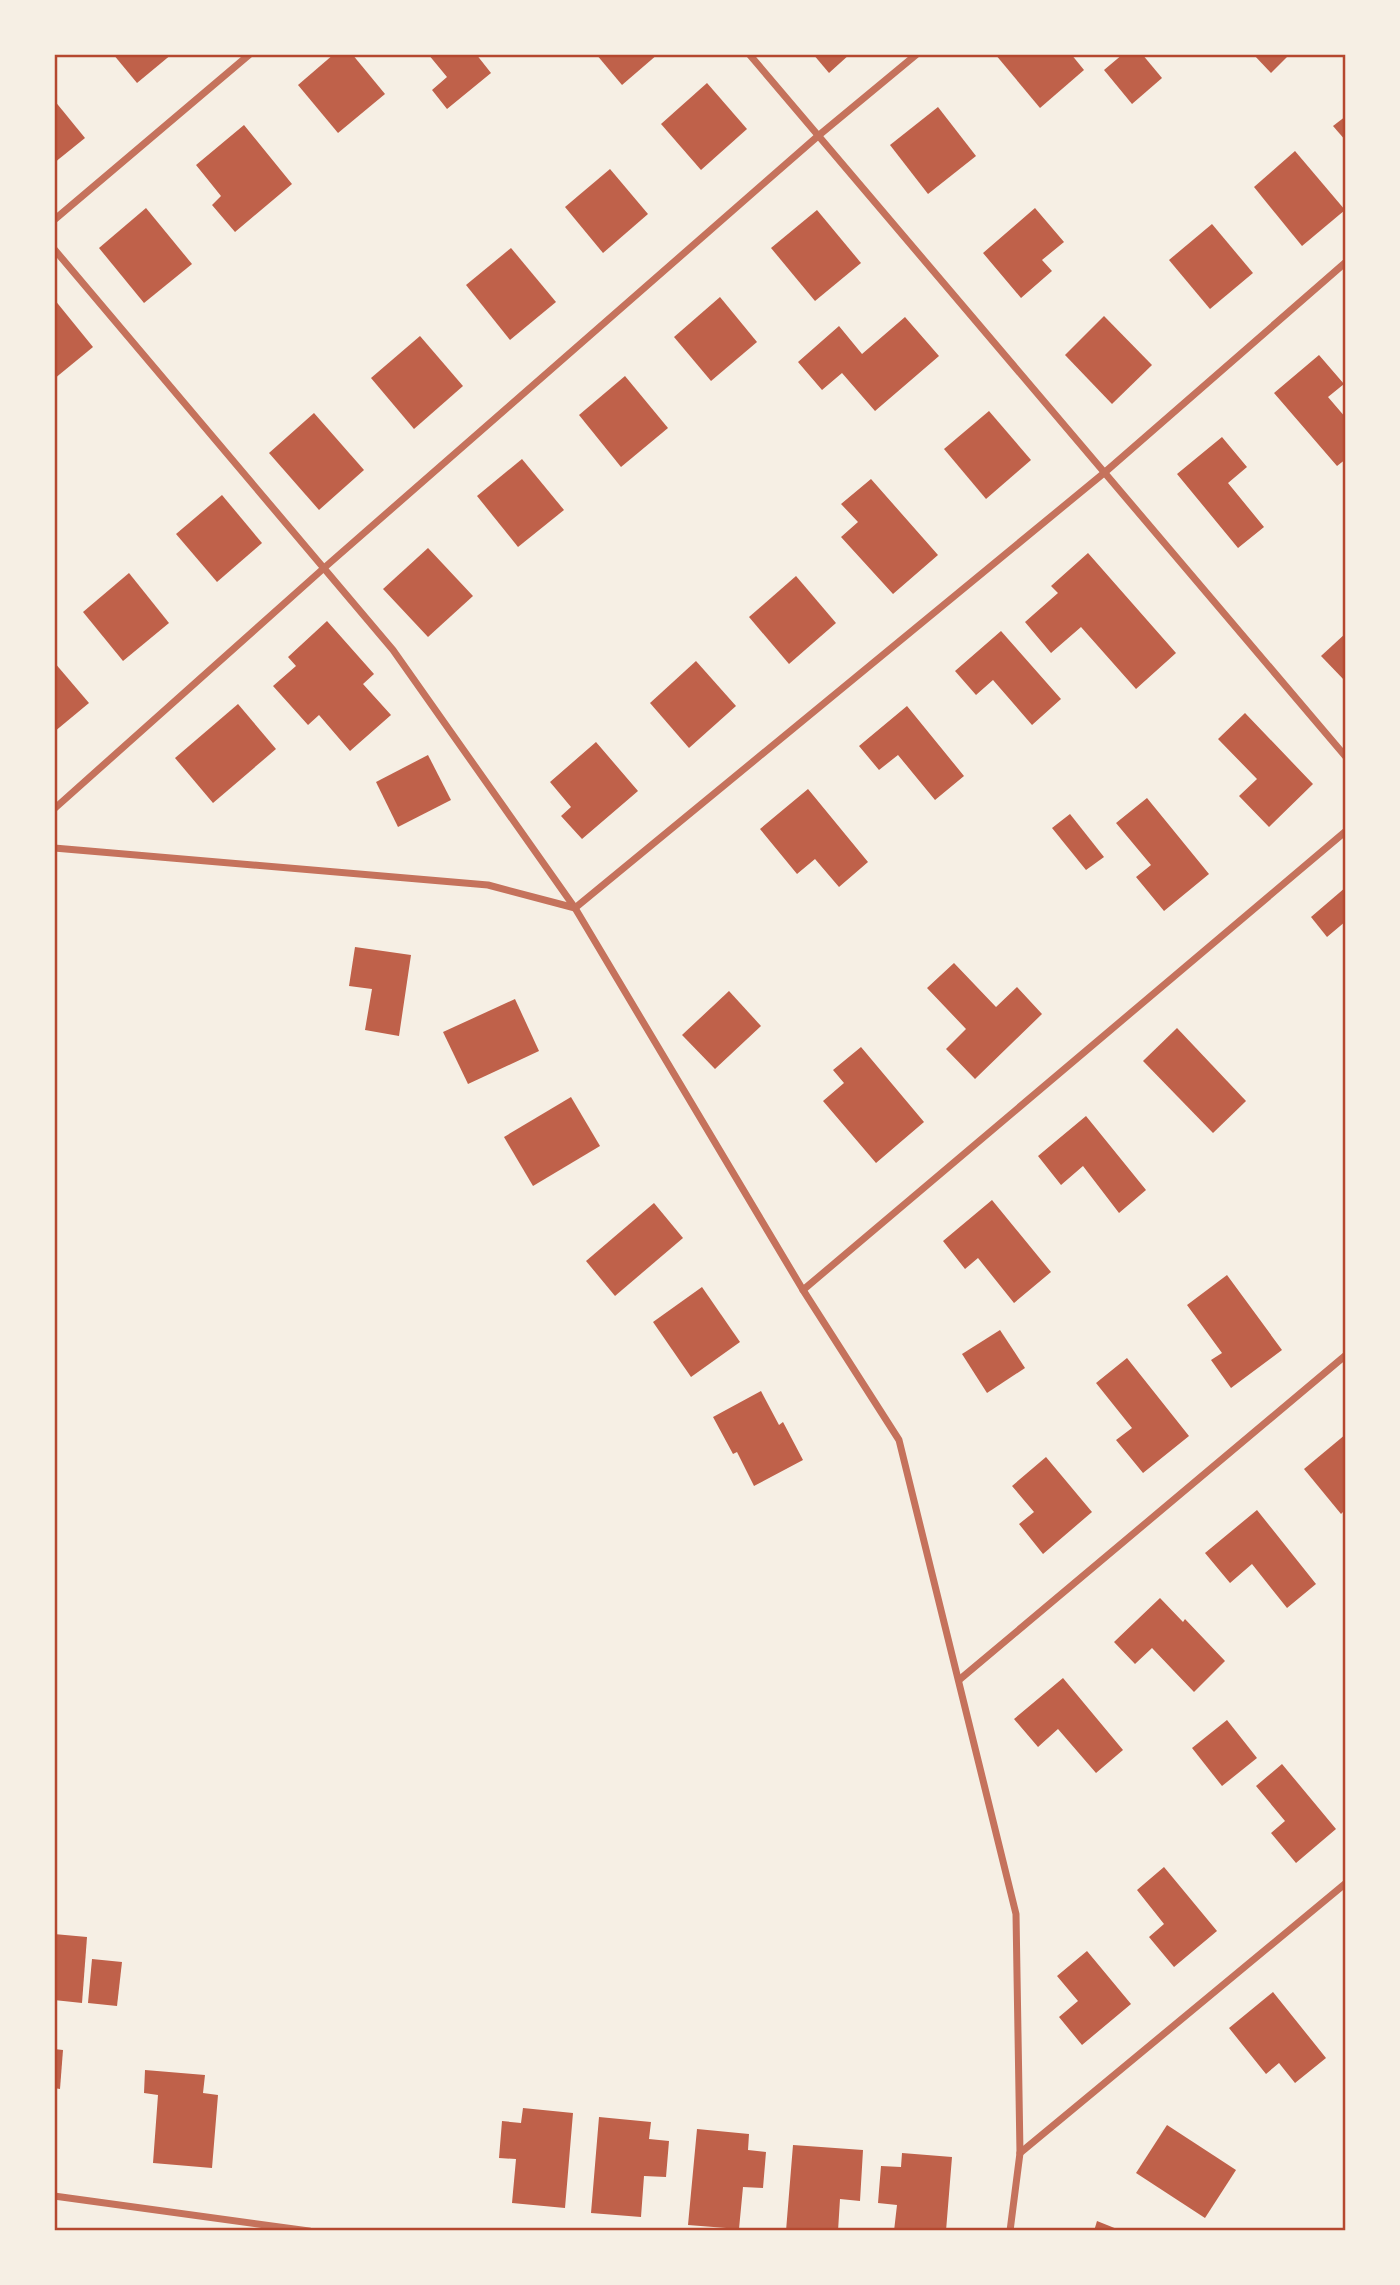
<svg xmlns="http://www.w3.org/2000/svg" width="1400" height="2285" font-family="Overpass,sans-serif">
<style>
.building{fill:#bf614a}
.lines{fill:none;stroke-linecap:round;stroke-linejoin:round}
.minor{stroke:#c5725c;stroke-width:7}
.neatline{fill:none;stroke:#b5482f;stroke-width:2.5}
</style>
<rect width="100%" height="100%" fill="#f6efe4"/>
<g class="building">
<polygon points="113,54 172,54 137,83"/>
<polygon points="334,54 352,54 385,94 338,133 298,85"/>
<polygon points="428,54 476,54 491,73 447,109 432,90 447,77"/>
<polygon points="596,54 658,54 622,85"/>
<polygon points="813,54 850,54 829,73"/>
<polygon points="995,54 1071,54 1084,70 1040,108"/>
<polygon points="1123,54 1142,54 1162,78 1132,104 1104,70"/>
<polygon points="1253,54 1290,54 1271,73"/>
<polygon points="707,83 747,129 701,170 661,124"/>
<polygon points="54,100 85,138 54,163"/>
<polygon points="938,107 976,156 928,194 890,145"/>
<polygon points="1346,116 1346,141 1333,126"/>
<polygon points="244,125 292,184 235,232 212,205 221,196 196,165"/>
<polygon points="1295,151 1345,210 1302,246 1254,187"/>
<polygon points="610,169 648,214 603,253 565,207"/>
<polygon points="146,208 192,264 144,303 99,248"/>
<polygon points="1035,208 1064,242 1042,260 1052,271 1021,298 983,253"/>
<polygon points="817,210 861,263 815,301 771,248"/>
<polygon points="1212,224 1253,273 1210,309 1169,260"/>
<polygon points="511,248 556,302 510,340 466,285"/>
<polygon points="720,297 757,342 711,381 674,337"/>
<polygon points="54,299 93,347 54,379"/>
<polygon points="1104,316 1152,365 1112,404 1065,355"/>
<polygon points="905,317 939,356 875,411 842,373 822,390 798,362 839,326 862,354"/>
<polygon points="420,336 463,386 414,429 371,378"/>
<polygon points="1319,355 1344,384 1328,397 1346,418 1346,459 1337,466 1274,393"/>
<polygon points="625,376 668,428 621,467 579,415"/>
<polygon points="989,411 1031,460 986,499 944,449"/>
<polygon points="314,413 364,470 319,510 269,453"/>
<polygon points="1222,437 1247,467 1228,483 1264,527 1238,548 1177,474"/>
<polygon points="522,459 564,510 518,547 477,496"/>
<polygon points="871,479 938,555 893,594 841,537 858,522 841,504"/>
<polygon points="222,495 262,543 217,582 176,534"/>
<polygon points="428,548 473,596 428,637 383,589"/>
<polygon points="1088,553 1176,653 1136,689 1081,627 1051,653 1025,622 1058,593 1051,586"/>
<polygon points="129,573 169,623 123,661 83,612"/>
<polygon points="796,576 836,623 789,664 749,617"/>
<polygon points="327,621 374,674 363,684 391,715 350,751 319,715 308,725 273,686 296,666 288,657"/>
<polygon points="1001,631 1061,699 1032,725 993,680 976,695 955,671"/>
<polygon points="1346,633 1346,682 1321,656"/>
<polygon points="696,661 736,706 689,748 650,703"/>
<polygon points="54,662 89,703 54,732"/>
<polygon points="238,704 276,749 213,803 175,758"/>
<polygon points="907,706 964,776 935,800 898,755 879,770 859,746"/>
<polygon points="1245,713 1313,784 1269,827 1239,796 1257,779 1218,739"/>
<polygon points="596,742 638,791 582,839 561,816 571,807 550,782"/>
<polygon points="428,755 451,800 398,827 376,782"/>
<polygon points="808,789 868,862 839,887 815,859 797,874 760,829"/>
<polygon points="1147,798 1209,874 1164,911 1136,877 1151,865 1116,823"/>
<polygon points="1070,814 1104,857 1086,870 1052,828"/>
<polygon points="1346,887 1346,921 1327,937 1311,917"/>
<polygon points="355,947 411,955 399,1036 365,1030 372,989 349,986"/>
<polygon points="954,963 996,1007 1017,987 1042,1014 975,1079 946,1049 966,1029 927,988"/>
<polygon points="729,991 761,1026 715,1069 682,1035"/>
<polygon points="515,999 539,1051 468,1084 443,1032"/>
<polygon points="1177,1028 1246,1101 1213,1133 1143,1061"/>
<polygon points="861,1047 924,1122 876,1163 823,1101 844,1083 833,1070"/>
<polygon points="571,1097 600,1146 533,1186 504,1137"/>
<polygon points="1086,1116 1146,1190 1119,1213 1083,1166 1061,1185 1038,1156"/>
<polygon points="992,1200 1051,1272 1014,1303 978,1258 965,1269 943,1241"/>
<polygon points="654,1203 683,1238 615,1296 586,1261"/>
<polygon points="1227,1275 1282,1350 1231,1388 1211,1360 1222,1353 1187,1305"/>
<polygon points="702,1287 740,1342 691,1377 653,1322"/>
<polygon points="1000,1330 1025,1368 987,1393 962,1354"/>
<polygon points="1127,1358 1189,1436 1143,1473 1116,1440 1132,1428 1096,1383"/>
<polygon points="761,1391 779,1425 783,1422 803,1460 754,1486 737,1452 733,1454 713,1417"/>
<polygon points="1346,1434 1346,1509 1341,1514 1304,1469"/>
<polygon points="1046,1457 1092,1512 1043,1554 1019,1524 1034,1512 1012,1486"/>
<polygon points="1257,1510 1316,1584 1287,1608 1252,1564 1230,1583 1205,1553"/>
<polygon points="1160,1598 1183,1622 1185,1619 1225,1661 1194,1692 1152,1648 1135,1664 1114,1642"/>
<polygon points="1063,1678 1123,1750 1096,1773 1058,1729 1038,1747 1014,1719"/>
<polygon points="1227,1720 1257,1758 1222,1786 1192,1748"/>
<polygon points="1282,1764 1336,1829 1296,1863 1271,1833 1285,1821 1256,1786"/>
<polygon points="1164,1867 1217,1931 1174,1967 1149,1937 1164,1924 1137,1890"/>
<polygon points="54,1934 87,1937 82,2003 54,2000"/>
<polygon points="1087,1951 1131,2004 1082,2045 1059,2017 1078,2001 1057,1976"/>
<polygon points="92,1959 122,1962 117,2006 88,2003"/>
<polygon points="1273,1992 1326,2058 1295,2083 1279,2063 1266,2074 1229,2028"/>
<polygon points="54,2049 63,2050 60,2089 54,2088"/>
<polygon points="145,2070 205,2075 203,2093 218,2095 212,2168 153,2163 158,2095 144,2093"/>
<polygon points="523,2108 573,2113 565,2208 512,2203 516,2159 499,2158 502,2121 521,2123"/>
<polygon points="599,2117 651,2122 649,2139 669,2141 666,2177 644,2176 641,2217 591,2213"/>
<polygon points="1167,2125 1236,2170 1205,2218 1136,2173"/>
<polygon points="697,2129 749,2134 748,2150 766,2152 763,2188 743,2187 739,2229 688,2225"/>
<polygon points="793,2145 863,2150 860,2201 840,2199 838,2231 786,2231"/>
<polygon points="902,2153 952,2157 946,2231 894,2231 897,2205 878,2203 881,2166 901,2167"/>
<polygon points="1097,2221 1122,2231 1094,2231"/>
</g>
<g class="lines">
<g class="minor">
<polyline points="749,54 1346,757"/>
<polyline points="54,220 250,54"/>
<polyline points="54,249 393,650 575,908 803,1290 899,1440 1016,1914 1020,2153 1010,2231"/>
<polyline points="54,809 324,568 818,136 917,54"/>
<polyline points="54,848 488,885 575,908 1104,473 1346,262"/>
<polyline points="803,1290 1346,831"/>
<polyline points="959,1680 1346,1355"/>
<polyline points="1020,2153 1346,1883"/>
<polyline points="54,2196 309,2231"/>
</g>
</g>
<rect width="1400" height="2285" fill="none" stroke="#f6efe4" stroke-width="112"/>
<rect x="56" y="56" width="1288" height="2173" class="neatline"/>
</svg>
